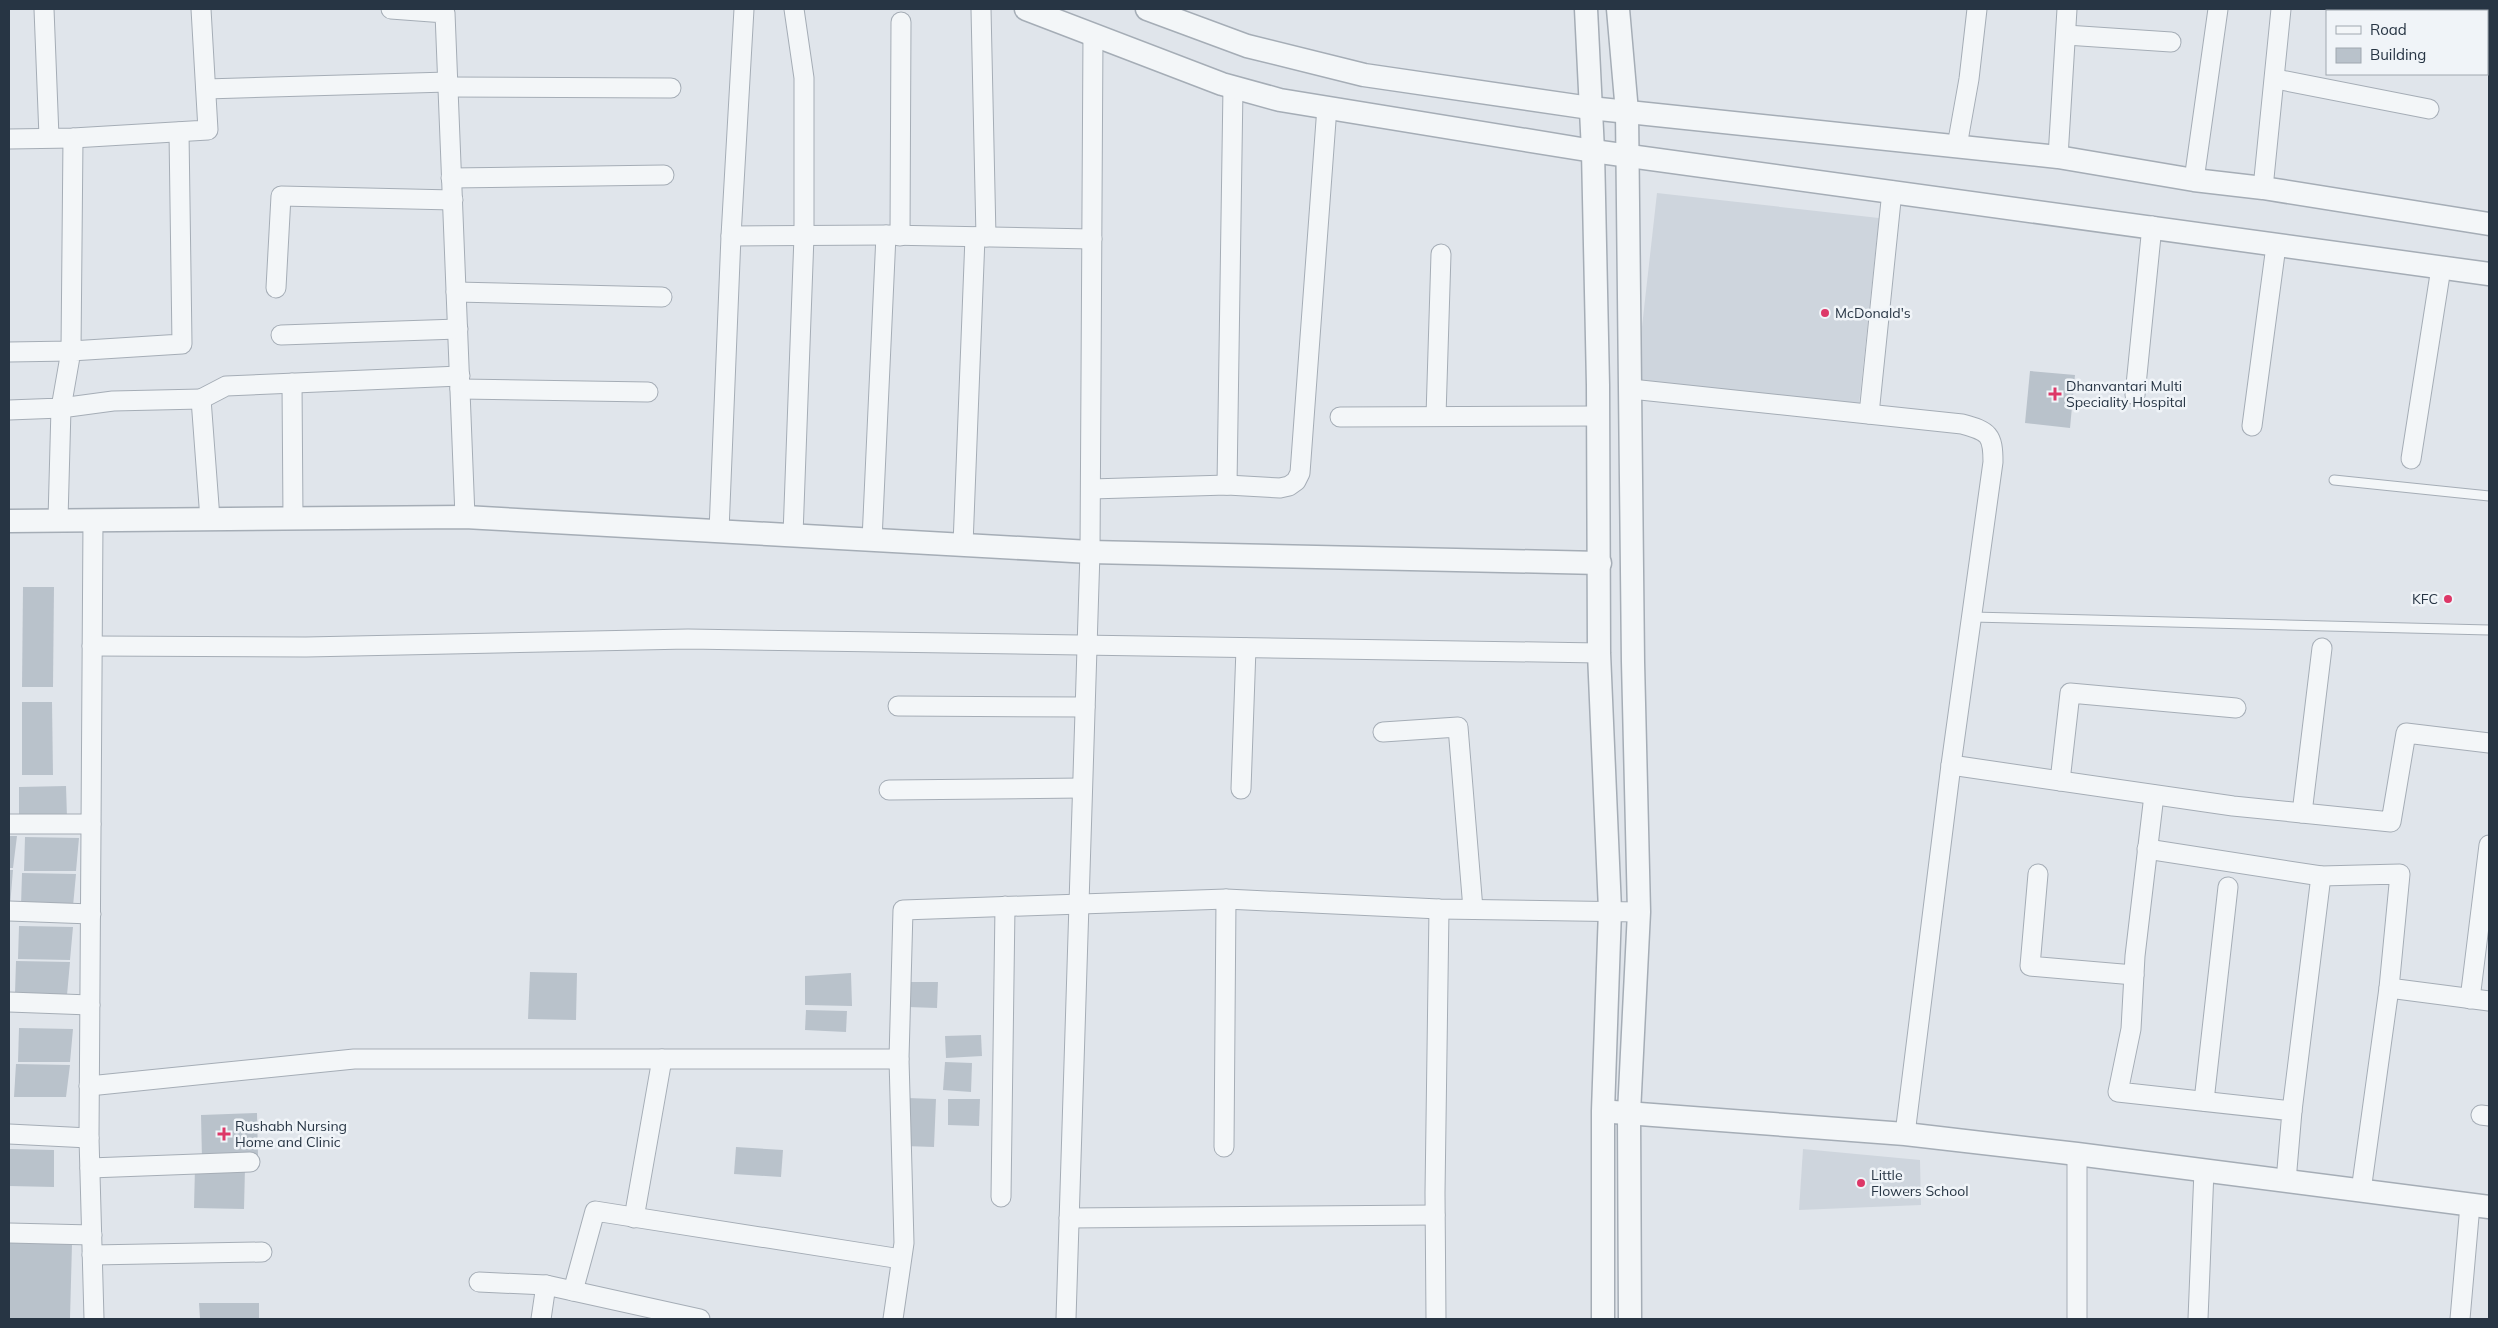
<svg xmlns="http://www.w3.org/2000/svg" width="2498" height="1328" font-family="Mulish,sans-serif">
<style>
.built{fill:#ced5dd}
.building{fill:#b9c2cb}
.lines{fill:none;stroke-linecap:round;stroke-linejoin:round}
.service-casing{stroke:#a5adb6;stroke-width:11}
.minor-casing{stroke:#a5adb6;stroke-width:21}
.tertiary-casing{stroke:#a5adb6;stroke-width:25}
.service{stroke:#f3f6f8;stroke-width:9}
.minor{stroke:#f3f6f8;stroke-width:19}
.tertiary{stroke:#f3f6f8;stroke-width:22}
.poi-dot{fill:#dd3767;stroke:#f0f4f8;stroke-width:2}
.labels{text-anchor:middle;stroke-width:5;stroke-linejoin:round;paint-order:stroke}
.poi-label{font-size:14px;fill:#273544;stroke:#f0f4f8;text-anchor:start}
</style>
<rect width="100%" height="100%" fill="#e0e5eb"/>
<g class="built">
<polygon points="1657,193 1879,218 1859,405 1636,380"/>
<polygon points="1803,1149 1920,1160 1921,1205 1799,1210"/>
</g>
<g class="building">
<polygon points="2030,371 2075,375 2070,428 2025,423"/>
<polygon points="23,587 54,587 53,687 22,687"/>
<polygon points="22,702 52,702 53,775 22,775"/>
<polygon points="66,786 67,817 19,818 19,787"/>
<polygon points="9,836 17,836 13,868 9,868"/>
<polygon points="25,837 79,838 76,871 24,871"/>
<polygon points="9,870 13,870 10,906 9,906"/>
<polygon points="22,873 76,874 73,906 21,906"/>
<polygon points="19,926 73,927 70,960 18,959"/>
<polygon points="16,961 70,962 67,995 15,994"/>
<polygon points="530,972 577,973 576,1020 528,1019"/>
<polygon points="851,973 852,1006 805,1005 805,976"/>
<polygon points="909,982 938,982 937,1008 908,1007"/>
<polygon points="806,1010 847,1011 846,1032 805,1030"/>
<polygon points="19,1028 73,1029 70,1062 18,1062"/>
<polygon points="981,1035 982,1056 946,1058 945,1036"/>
<polygon points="945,1062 972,1063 971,1092 943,1090"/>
<polygon points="16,1064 70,1065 66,1097 14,1097"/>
<polygon points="907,1098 936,1099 934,1147 905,1146"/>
<polygon points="948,1099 980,1099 979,1126 948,1125"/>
<polygon points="257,1113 258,1156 202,1159 201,1115"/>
<polygon points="736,1147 783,1150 781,1177 734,1174"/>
<polygon points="9,1149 54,1150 54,1187 9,1186"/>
<polygon points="195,1167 245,1168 244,1209 194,1208"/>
<polygon points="9,1243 72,1244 70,1319 9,1319"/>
<polygon points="199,1303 259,1303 259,1319 200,1319"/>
</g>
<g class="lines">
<g class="service-casing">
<g id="service">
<polyline points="2334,480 2489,496"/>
<polyline points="1972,617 2489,630"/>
</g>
</g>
<g class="minor-casing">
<g id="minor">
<polyline points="44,9 49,137"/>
<polyline points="391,9 445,13 465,517"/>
<polyline points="744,9 731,236 886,235"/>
<polyline points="981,9 986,237"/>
<polyline points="2066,35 2171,42"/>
<polyline points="2276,79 2429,109"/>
<polyline points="448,87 671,88"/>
<polyline points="206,89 448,82"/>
<polyline points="9,139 73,138 208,130 201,9"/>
<polyline points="1957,146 1969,79 1977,9"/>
<polyline points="2058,157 2067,9"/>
<polyline points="451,178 664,175"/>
<polyline points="2194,180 2218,9"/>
<polyline points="2263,188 2281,9"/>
<polyline points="900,236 901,22"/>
<polyline points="276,288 281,196 453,200"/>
<polyline points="456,292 662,297"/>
<polyline points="281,335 458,329"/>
<polyline points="9,352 71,351 73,138"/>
<polyline points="292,383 293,518"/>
<polyline points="460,389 648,392"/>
<path d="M1631,389l331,35c27,7 31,11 31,38l-42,303 -46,369"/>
<polyline points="2135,395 2152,226"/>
<polyline points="9,410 61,408 71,351 182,344 179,132"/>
<polyline points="1869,414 1892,191"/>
<polyline points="1436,416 1441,254"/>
<polyline points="1340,417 1599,416"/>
<polyline points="2252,426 2276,246"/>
<polyline points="2411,459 2441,268"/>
<polyline points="1227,485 1233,87"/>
<polyline points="1091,489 1227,485 1280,488 1289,486 1296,481 1300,473 1327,107"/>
<polyline points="210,519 201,399 226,386 460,376"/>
<polyline points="58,520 61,408 113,401 201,399"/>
<polyline points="93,520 89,1138 94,1319"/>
<polyline points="719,531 731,236"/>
<polyline points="793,535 804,236 804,78 794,9"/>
<polyline points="872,540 886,235 1092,239"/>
<polyline points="963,545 975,237"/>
<polyline points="92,646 306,647 688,639 1599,653"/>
<polyline points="898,706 1085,707"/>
<polyline points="1383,732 1458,727 1473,909"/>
<polyline points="1951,765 2233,806 2391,822 2406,733 2489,743"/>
<polyline points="2060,781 2070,693 2236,708"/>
<polyline points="1241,789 1246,648"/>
<polyline points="889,790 1082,788"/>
<polyline points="2154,795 2135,956 2131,1029 2118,1092 2292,1111 2286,1181"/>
<polyline points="2302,813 2322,648"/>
<polyline points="9,824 91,824"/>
<polyline points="2147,849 2321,876 2400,874 2389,988 2489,1001"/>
<polyline points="2038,874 2030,966 2134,975"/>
<polyline points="9,911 91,914"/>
<polyline points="2470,999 2489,845"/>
<polyline points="9,1002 90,1005"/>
<polyline points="899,1059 903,910 1226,899 1439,909 1639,912"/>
<polyline points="89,1086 354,1059 899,1059 904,1243 893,1319"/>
<polyline points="2204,1101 2228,887"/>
<polyline points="2292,1111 2321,876"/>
<polyline points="2481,1115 2489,1116"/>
<polyline points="9,1134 89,1138"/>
<polyline points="1224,1147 1226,899"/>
<polyline points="90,1168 250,1162"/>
<polyline points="2361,1191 2389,988"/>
<polyline points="1001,1197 1005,906"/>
<polyline points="634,1218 662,1059"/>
<polyline points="1069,1218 1435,1215"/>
<polyline points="9,1233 92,1235"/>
<polyline points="92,1255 262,1252"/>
<polyline points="479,1282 546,1285"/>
<polyline points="573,1291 595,1211 901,1259"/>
<polyline points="541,1319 546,1285 700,1319"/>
<polyline points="1066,1319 1090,552 1093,34"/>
<polyline points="1436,1319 1435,1193 1439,909"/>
<polyline points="2077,1319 2077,1154"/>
<polyline points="2198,1319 2204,1170"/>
<polyline points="2460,1319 2470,1205"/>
</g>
</g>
<g class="tertiary-casing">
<g id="tertiary">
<polyline points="1026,9 1222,84 1280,100 1593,151 2489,274"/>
<polyline points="1147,9 1247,46 1364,75 1590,108 2058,157 2194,180 2263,188 2489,224"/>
<polyline points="1586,9 1593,151 1598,385 1599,653 1610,910 1603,1111 1603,1319"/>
<polyline points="1618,9 1627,112 1633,662 1639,912 1629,1113 1630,1319"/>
<polyline points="9,521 465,517 1090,552 1600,563"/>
<polyline points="1613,1112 1905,1134 2077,1154 2489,1207"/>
</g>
</g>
<use href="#service" class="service"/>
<use href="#minor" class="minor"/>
<use href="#tertiary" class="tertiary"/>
</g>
<g class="poi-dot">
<circle cx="1825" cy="313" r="5"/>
<path d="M2052.5 386.5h5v5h5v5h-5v5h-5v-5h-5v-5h5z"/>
<circle cx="2448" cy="599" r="5"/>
<path d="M221.5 1126.5h5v5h5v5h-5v5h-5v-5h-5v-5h5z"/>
<circle cx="1861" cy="1183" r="5"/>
</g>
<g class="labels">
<g class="poi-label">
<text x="1835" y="318">McDonald's</text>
<text x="2066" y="391">Dhanvantari Multi<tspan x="2066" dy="16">Speciality Hospital</tspan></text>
<text x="2438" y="604" text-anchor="end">KFC</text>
<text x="235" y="1131">Rushabh Nursing<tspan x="235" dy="16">Home and Clinic</tspan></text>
<text x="1871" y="1180">Little<tspan x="1871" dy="16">Flowers School</tspan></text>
</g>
</g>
<rect width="2498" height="1328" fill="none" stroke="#273544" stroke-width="20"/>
<rect x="2326" y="10" width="162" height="65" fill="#f0f4f8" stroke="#a0a8b0"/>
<rect x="2336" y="26" width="25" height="8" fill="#f3f6f8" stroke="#a0a8b0"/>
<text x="2370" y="35" font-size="15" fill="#273544">Road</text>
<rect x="2336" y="48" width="25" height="15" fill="#b9c2cb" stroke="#a0a8b0"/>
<text x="2370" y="60" font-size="15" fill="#273544">Building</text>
</svg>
